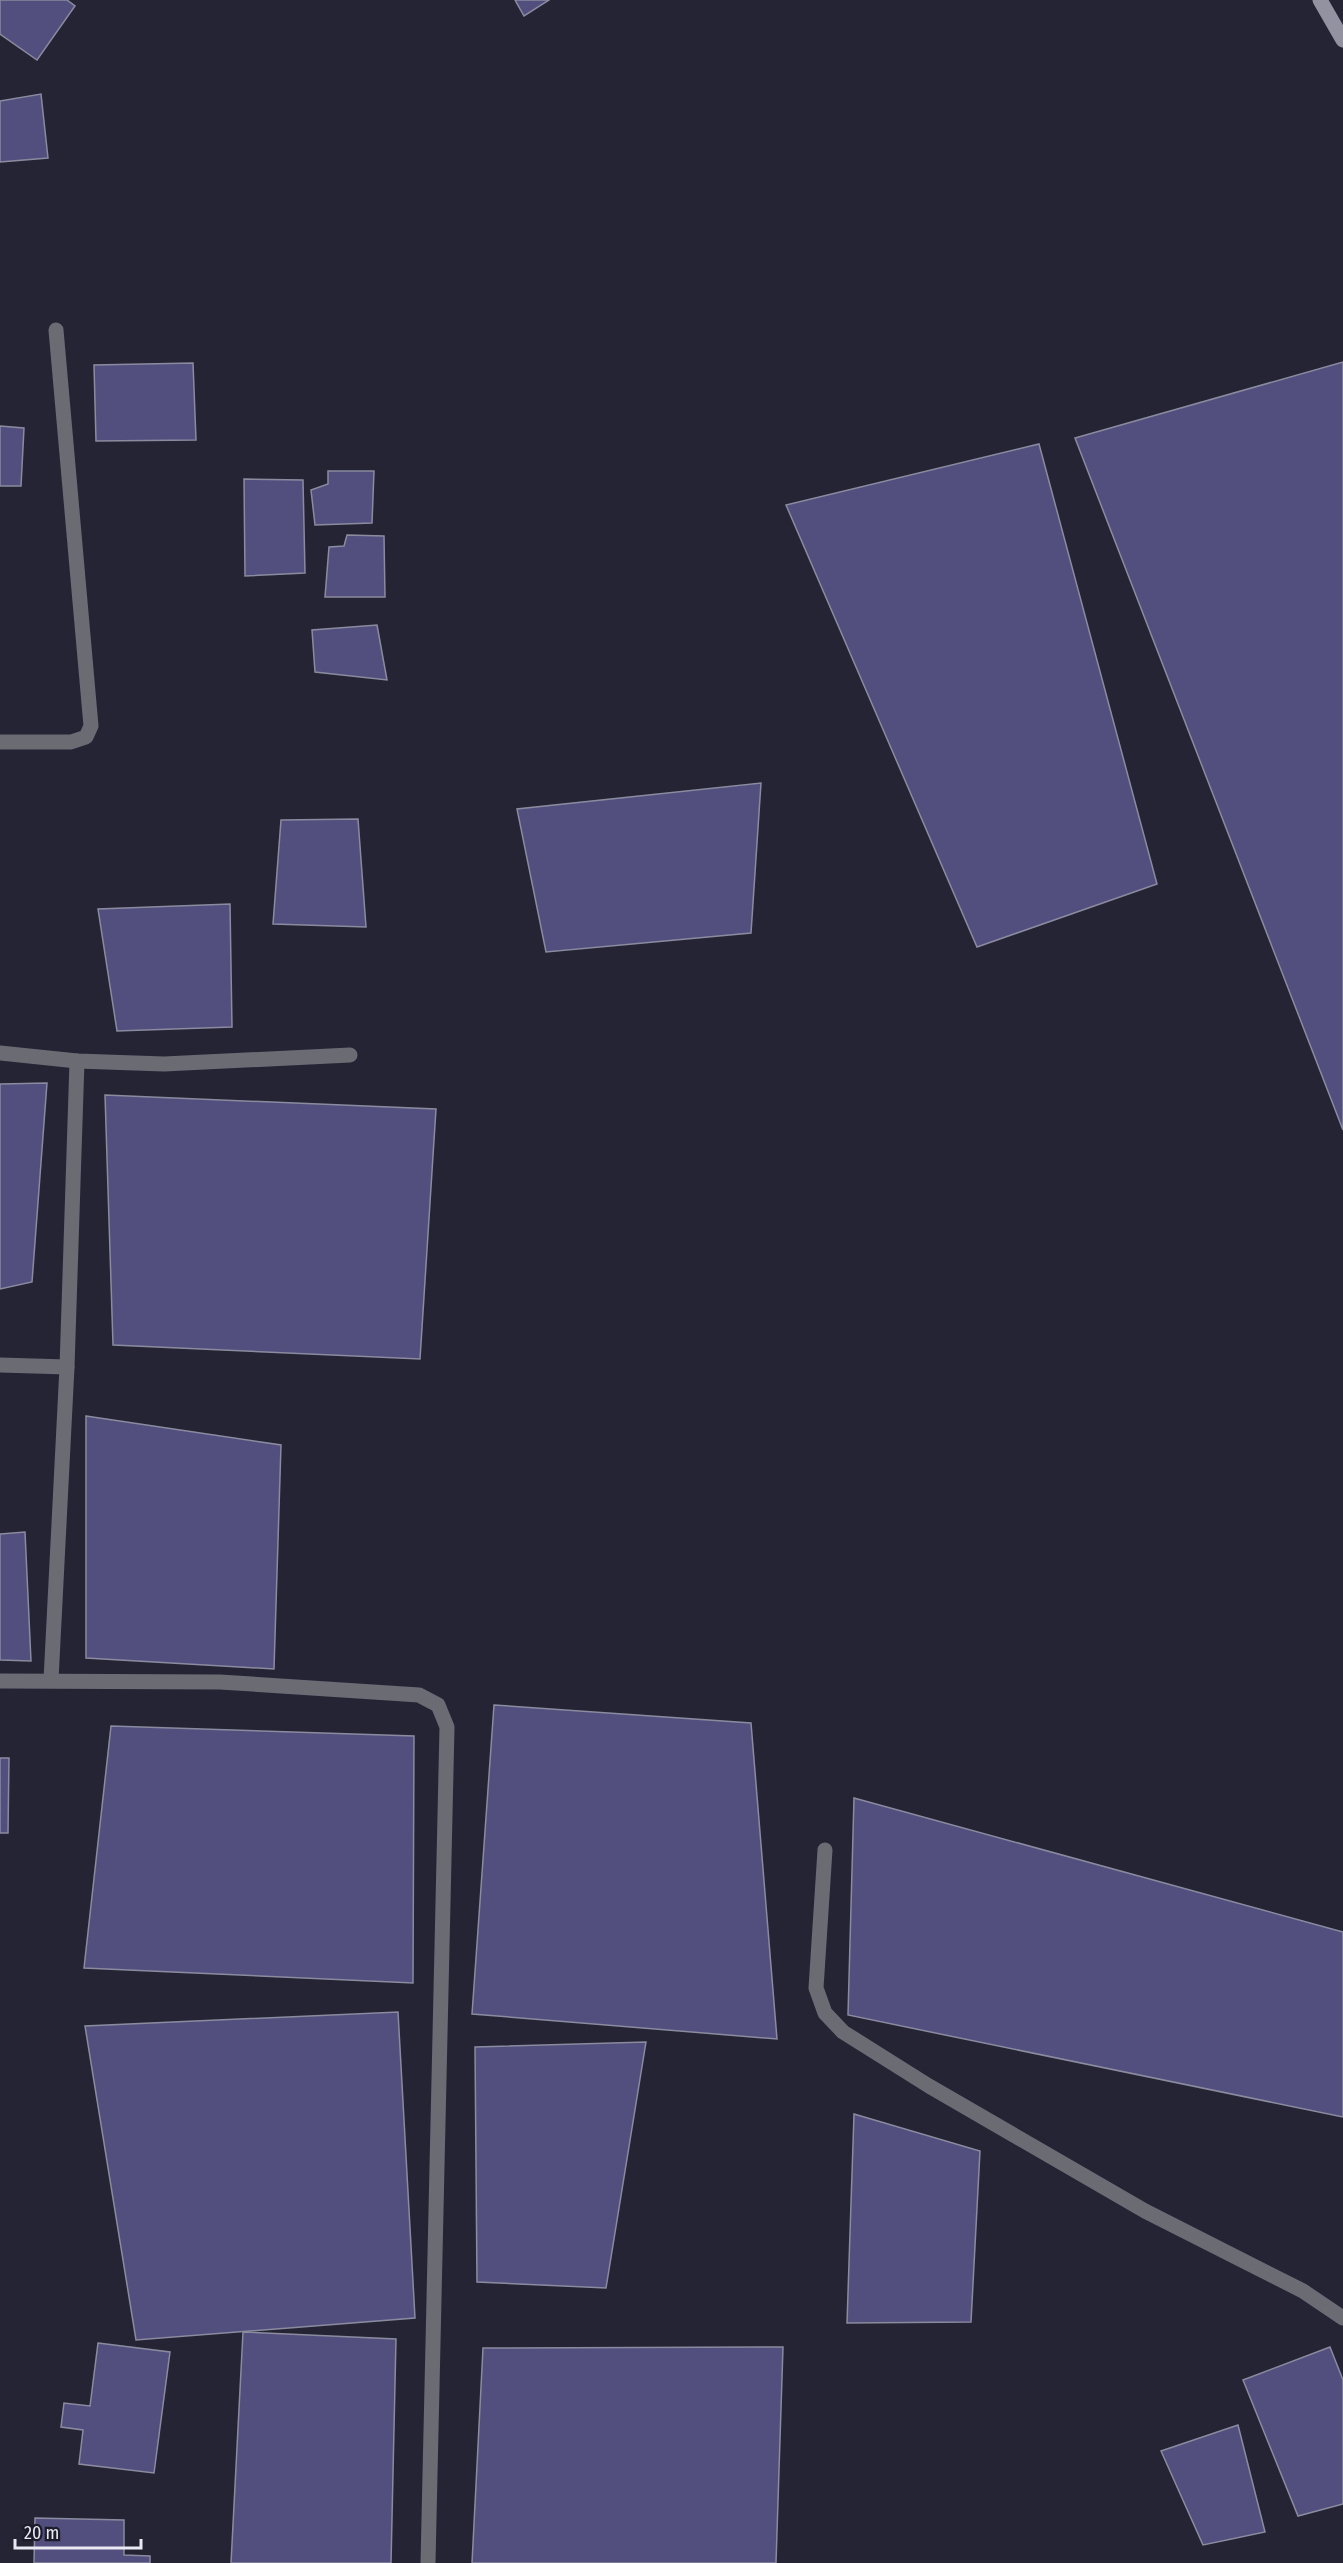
<svg xmlns="http://www.w3.org/2000/svg" width="1343" height="2563" font-family="'Fira Sans Condensed',sans-serif">
<style>
.building{fill:#524f7f;stroke:#8b8b9f;stroke-width:1.5}
.lines{fill:none;stroke-linecap:round;stroke-linejoin:round}
.street{stroke:#6b6b74;stroke-width:15}
.secondary{stroke:#9292a0;stroke-width:15}
</style>
<rect width="100%" height="100%" fill="#252435"/>
<g class="building">
<polygon points="0,0 67,0 75,6 37,60 0,34"/>
<polygon points="515,0 549,0 524,16"/>
<polygon points="41,94 48,158 0,162 0,101"/>
<polygon points="1343,362 1343,1130 1075,438"/>
<polygon points="193,363 196,440 96,441 94,365"/>
<polygon points="0,426 24,428 21,486 0,486"/>
<polygon points="1039,444 1157,884 977,947 786,505"/>
<polygon points="328,471 374,471 372,523 315,525 311,490 328,484"/>
<polygon points="244,479 303,480 305,573 245,576"/>
<polygon points="347,535 384,536 385,597 325,597 329,547 344,546"/>
<polygon points="377,625 387,680 315,672 312,630"/>
<polygon points="761,783 751,933 546,952 517,809"/>
<polygon points="358,819 366,927 273,924 281,820"/>
<polygon points="230,904 232,1027 117,1031 98,909"/>
<polygon points="47,1083 32,1282 0,1289 0,1084"/>
<polygon points="105,1095 436,1109 420,1359 113,1345"/>
<polygon points="86,1416 281,1445 274,1669 86,1658"/>
<polygon points="25,1532 31,1661 0,1660 0,1534"/>
<polygon points="494,1705 751,1723 777,2039 472,2014"/>
<polygon points="111,1726 414,1736 413,1983 84,1968"/>
<polygon points="0,1758 9,1758 8,1833 0,1833"/>
<polygon points="854,1798 1343,1932 1343,2117 848,2015"/>
<polygon points="398,2012 415,2318 136,2340 85,2026"/>
<polygon points="646,2042 606,2288 477,2282 475,2047"/>
<polygon points="854,2114 980,2151 971,2322 847,2323"/>
<polygon points="243,2332 396,2339 391,2563 231,2563"/>
<polygon points="98,2343 170,2352 154,2473 79,2464 83,2430 61,2427 64,2403 90,2406"/>
<polygon points="783,2347 776,2563 472,2563 483,2348"/>
<polygon points="1330,2347 1343,2380 1343,2504 1298,2516 1243,2380"/>
<polygon points="1238,2425 1265,2532 1203,2545 1161,2451"/>
<polygon points="35,2518 124,2520 124,2555 150,2556 150,2563 34,2563"/>
</g>
<g class="lines">
<g class="street">
<polyline points="0,742 71,742 86,737 91,726 56,330"/>
<polyline points="0,1053 77,1061 164,1064 350,1055"/>
<polyline points="0,1365 67,1367"/>
<polyline points="51,1680 67,1367 77,1061"/>
<polyline points="0,1681 220,1682 419,1695 438,1705 447,1727 428,2563"/>
<polyline points="825,1850 816,1988 825,2013 843,2032 929,2086 1145,2211 1303,2291 1343,2318"/>
</g>
<polyline class="secondary" points="1320,0 1343,40"/>
</g>
<path d="M15 2539v9h126v-9" fill="none" stroke="#e9e9f4" stroke-width="3"/>
<text x="24" y="2539" font-size="18" fill="#e9e9f4" stroke="#1c1b2a" stroke-width="4.5" paint-order="stroke">20 m</text>
</svg>
